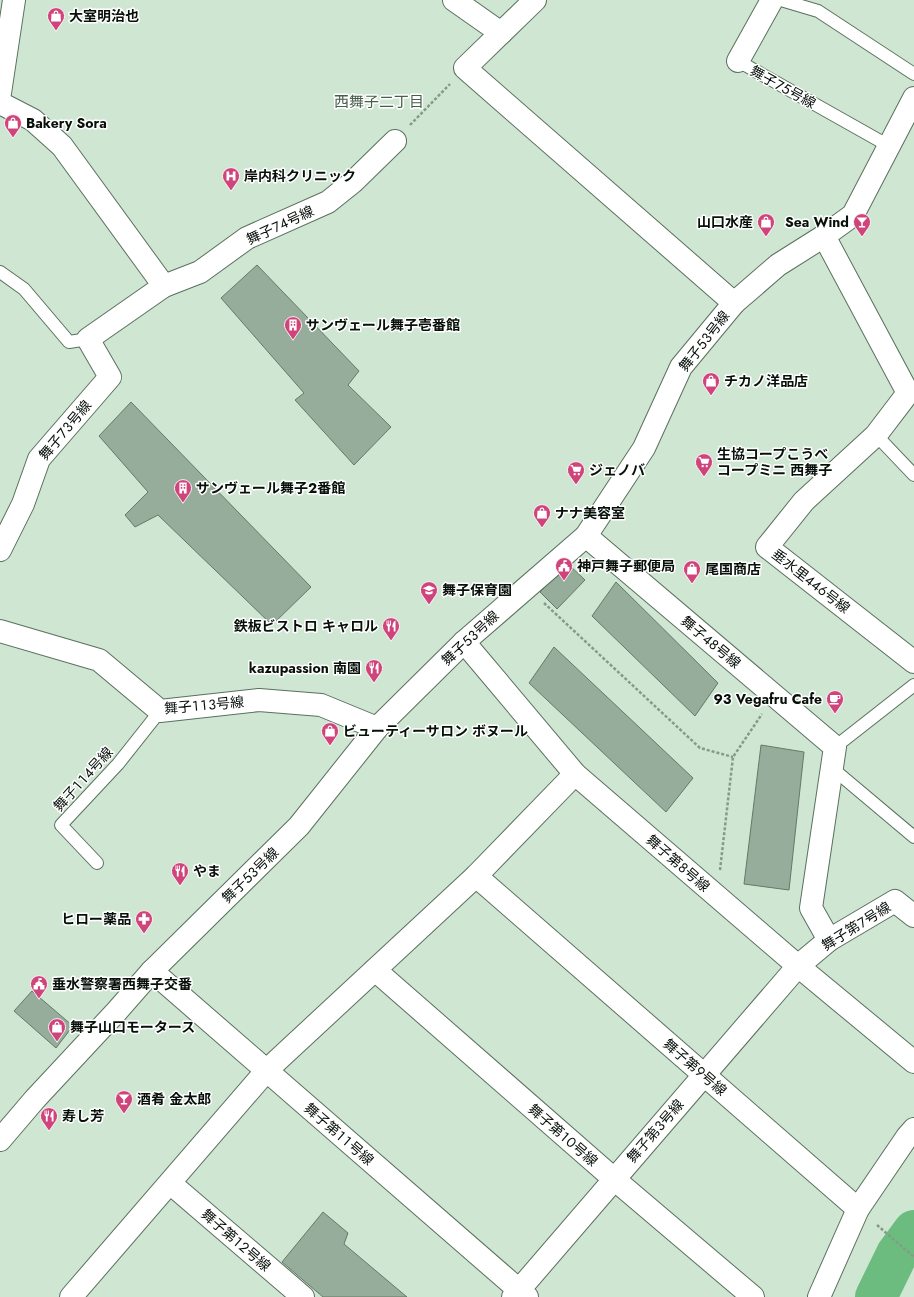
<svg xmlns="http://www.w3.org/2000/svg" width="914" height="1297" font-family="Jost,'Noto Sans JP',sans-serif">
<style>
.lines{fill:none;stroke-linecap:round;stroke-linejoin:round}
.river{stroke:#6cbc7f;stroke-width:42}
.building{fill:#95ad9a;stroke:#637a67}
.lane-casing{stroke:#5a705e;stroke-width:14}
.street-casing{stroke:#5a705e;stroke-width:24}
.path{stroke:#87998a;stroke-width:2.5;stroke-dasharray:3 2;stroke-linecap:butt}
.lane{stroke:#fff;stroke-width:12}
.street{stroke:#fff;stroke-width:22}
.labels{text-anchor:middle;stroke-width:3;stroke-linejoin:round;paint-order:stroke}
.poi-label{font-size:14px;font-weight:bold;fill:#08100a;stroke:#fff;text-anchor:start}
.street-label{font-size:14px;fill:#08100a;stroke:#fff}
.neighbourhood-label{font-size:15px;fill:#485d4c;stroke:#fff}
</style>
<rect width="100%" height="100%" fill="#cee6d2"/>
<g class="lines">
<polyline class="river" points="876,1297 897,1254 914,1231"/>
</g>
<g class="building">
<polygon points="257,265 359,371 348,385 391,427 354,465 295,400 304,393 221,298"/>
<polygon points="131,402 311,587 272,625 158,515 135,527 125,515 148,492 99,436"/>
<polygon points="567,563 585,580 557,609 540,592"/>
<polygon points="616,582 718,683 695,716 592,616"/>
<polygon points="554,647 693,778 666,812 529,683"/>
<polygon points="761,745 804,752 789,890 744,884"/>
<polygon points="32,991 73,1026 56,1048 14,1011"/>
<polygon points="323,1212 348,1233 344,1244 407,1297 323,1297 282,1262"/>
</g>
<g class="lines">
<g class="lane-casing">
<g id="lane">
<polyline points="781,0 818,11 914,74"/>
<polyline points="738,61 889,146"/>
<polyline points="0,272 24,289 69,342 88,339"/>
<polyline points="876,435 914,475"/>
<polyline points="835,747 914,685"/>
<polyline points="832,768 914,837"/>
<polyline points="97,863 61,825 118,764 160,711"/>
</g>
</g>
<g class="street-casing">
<g id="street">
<polyline points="454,0 501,33"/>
<polyline points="535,0 465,68 734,303"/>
<polyline points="738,61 772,0"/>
<polyline points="0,93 14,0"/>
<polyline points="0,103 33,120 62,146 164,286"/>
<polyline points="824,236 908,393 876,435 804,501 767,547 914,662"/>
<polyline points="586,536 835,747 811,908 829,940"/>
<polyline points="0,550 23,504 39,459 110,377 88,339 164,286 200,272 247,238 328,202 353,182 395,141"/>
<polyline points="0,631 99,660 160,711 259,700 321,705 377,728"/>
<polyline points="464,642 575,774 798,966 914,1062"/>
<polyline points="476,876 858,1209"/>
<polyline points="375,970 614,1179 753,1297"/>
<polyline points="152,971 527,1297"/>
<polyline points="0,1140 35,1099 117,1011 152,971 299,826 377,728 464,642 586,536 644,448 681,367 734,303 778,265 824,236 853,215 914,98"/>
<polyline points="170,1183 303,1297"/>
<polyline points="71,1297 267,1070 476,876 575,774"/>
<polyline points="513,1297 798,966 829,940 895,901 914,916"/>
<polyline points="819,1297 858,1209 907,1137 914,1129"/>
</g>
</g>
<g class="path">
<polyline points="410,125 450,84"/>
<polyline points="544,603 700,748 733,757"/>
<polyline points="720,870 733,757 762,714"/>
<polyline points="877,1225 914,1257"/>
</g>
<use href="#lane" class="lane"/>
<use href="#street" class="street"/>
</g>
<defs>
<g id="shop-pin" transform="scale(0.9)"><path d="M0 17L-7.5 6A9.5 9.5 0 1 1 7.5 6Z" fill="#cf447a" stroke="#fff"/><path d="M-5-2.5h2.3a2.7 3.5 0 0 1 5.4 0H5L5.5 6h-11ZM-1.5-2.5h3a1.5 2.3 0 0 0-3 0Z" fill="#fff"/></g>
<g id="hospital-pin" transform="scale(0.9)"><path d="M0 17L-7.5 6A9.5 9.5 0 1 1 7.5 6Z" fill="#cf447a" stroke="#fff"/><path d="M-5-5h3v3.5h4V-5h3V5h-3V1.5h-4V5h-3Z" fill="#fff"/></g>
<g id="bar-pin" transform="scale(0.9)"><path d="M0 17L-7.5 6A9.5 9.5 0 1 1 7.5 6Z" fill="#cf447a" stroke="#fff"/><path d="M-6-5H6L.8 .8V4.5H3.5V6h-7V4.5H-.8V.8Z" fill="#fff"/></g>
<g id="building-pin" transform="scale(0.9)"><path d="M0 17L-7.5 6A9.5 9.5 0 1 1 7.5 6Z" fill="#cf447a" stroke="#fff"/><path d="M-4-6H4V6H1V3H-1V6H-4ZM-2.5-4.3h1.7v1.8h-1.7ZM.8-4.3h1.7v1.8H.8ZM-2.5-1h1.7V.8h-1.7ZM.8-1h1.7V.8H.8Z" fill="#fff"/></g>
<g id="supermarket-pin" transform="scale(0.9)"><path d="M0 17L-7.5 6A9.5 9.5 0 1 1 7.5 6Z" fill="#cf447a" stroke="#fff"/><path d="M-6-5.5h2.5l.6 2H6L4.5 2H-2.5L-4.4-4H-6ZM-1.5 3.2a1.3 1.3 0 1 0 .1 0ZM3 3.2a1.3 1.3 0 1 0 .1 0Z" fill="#fff"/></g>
<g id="civic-pin" transform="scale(0.9)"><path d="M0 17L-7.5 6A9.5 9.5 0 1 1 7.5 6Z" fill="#cf447a" stroke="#fff"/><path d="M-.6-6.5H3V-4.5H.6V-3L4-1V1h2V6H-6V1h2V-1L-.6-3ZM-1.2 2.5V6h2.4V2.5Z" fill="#fff"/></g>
<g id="school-pin" transform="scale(0.9)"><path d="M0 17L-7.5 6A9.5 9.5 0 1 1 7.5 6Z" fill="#cf447a" stroke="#fff"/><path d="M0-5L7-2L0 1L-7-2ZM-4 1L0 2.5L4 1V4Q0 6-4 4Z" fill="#fff"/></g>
<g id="restaurant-pin" transform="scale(0.9)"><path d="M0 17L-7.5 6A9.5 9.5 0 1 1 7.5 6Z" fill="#cf447a" stroke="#fff"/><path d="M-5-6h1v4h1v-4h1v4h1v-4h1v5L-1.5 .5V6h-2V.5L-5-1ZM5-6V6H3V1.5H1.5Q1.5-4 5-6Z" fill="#fff"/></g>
<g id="cafe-pin" transform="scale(0.9)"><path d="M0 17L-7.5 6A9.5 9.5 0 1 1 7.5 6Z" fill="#cf447a" stroke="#fff"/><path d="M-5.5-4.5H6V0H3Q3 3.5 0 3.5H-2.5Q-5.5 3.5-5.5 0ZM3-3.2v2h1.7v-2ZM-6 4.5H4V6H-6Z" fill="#fff"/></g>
<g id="pharmacy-pin" transform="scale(0.9)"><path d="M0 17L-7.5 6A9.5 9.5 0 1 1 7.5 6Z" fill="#cf447a" stroke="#fff"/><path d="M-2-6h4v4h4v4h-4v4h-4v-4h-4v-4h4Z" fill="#fff"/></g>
</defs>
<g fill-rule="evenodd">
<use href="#shop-pin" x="56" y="16"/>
<use href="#shop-pin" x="13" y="123"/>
<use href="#hospital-pin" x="231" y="176"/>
<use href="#shop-pin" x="766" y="222"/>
<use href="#bar-pin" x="862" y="222"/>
<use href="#building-pin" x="293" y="325"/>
<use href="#shop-pin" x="711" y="381"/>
<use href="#supermarket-pin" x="704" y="462"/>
<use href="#supermarket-pin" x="576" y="470"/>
<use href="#building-pin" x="183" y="488"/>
<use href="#shop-pin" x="542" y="513"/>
<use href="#civic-pin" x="564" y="566"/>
<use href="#shop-pin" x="692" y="569"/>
<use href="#school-pin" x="429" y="590"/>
<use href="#restaurant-pin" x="391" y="626"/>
<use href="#restaurant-pin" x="374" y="668"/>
<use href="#cafe-pin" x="835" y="699"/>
<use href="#shop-pin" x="330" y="731"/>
<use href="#restaurant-pin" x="180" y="871"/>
<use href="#pharmacy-pin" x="144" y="919"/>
<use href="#civic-pin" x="39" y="984"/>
<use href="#shop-pin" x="57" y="1027"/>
<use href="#bar-pin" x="124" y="1099"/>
<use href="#restaurant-pin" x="49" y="1116"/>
</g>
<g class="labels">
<g class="poi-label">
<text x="69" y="21">大室明治也</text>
<text x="26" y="128">Bakery Sora</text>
<text x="244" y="181">岸内科クリニック</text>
<text x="753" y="227" text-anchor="end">山口水産</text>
<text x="849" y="227" text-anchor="end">Sea Wind</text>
<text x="306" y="330">サンヴェール舞子壱番館</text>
<text x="724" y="386">チカノ洋品店</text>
<text x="717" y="459">生協コープこうべ<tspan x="717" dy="16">コープミニ 西舞子</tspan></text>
<text x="589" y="475">ジェノバ</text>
<text x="196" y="493">サンヴェール舞子2番館</text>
<text x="555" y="518">ナナ美容室</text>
<text x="577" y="571">神戸舞子郵便局</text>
<text x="705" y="574">尾国商店</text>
<text x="442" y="595">舞子保育園</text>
<text x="378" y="631" text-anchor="end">鉄板ビストロ キャロル</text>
<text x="361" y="673" text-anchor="end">kazupassion 南園</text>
<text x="822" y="704" text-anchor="end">93 Vegafru Cafe</text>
<text x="343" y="736">ビューティーサロン ボヌール</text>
<text x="193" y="876">やま</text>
<text x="131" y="924" text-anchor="end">ヒロー薬品</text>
<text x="52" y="989">垂水警察署西舞子交番</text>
<text x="70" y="1032">舞子山口モータース</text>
<text x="137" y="1104">酒肴 金太郎</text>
<text x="62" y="1121">寿し芳</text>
</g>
<g class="street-label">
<text transform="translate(783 87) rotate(29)" y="5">舞子７５号線</text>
<text transform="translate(280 225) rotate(-25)" y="5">舞子７４号線</text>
<text transform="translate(704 341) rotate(-52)" y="5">舞子５３号線</text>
<text transform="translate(65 430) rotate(-50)" y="5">舞子７３号線</text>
<text transform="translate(811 581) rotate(38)" y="5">垂水里４４６号線</text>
<text transform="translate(470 638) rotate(-43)" y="5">舞子５３号線</text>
<text transform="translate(711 642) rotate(40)" y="5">舞子４８号線</text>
<text transform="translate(204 705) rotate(-5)" y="5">舞子１１３号線</text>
<text transform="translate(83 779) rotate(-48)" y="5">舞子１１４号線</text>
<text transform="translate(678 863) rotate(41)" y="5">舞子第８号線</text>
<text transform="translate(250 875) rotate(-44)" y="5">舞子５３号線</text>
<text transform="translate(856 926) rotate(-32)" y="5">舞子第７号線</text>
<text transform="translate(695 1067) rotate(41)" y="5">舞子第９号線</text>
<text transform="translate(655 1131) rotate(-49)" y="5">舞子第３号線</text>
<text transform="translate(339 1134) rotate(41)" y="5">舞子第１１号線</text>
<text transform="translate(563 1135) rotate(41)" y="5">舞子第１０号線</text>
<text transform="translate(236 1240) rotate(41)" y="5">舞子第１２号線</text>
</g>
<g class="neighbourhood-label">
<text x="379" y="107">西舞子二丁目</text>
</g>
</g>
</svg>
